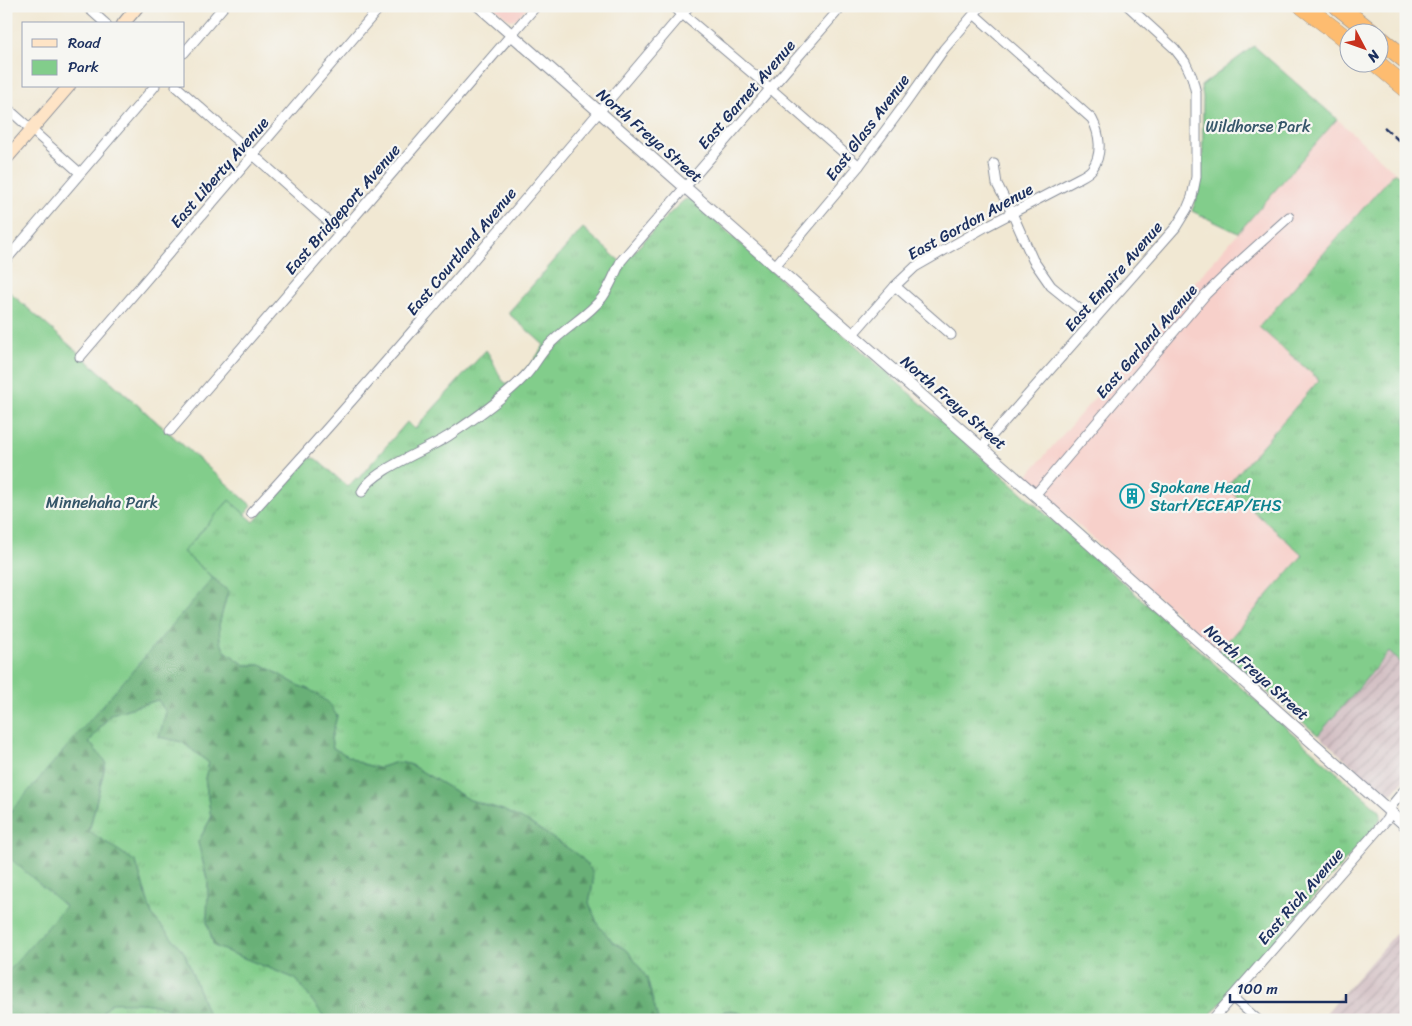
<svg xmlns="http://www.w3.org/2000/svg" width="1412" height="1026" font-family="Sriracha,sans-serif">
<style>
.built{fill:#f7d0ca}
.industrial{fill:url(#industrial-furrows)}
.grass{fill:url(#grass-tufts);stroke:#4e7e74}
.forest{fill:url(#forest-firs);stroke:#42706a}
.park{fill:#82cd8b;stroke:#4e7e74}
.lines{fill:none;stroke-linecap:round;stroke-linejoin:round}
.minor-casing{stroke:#868c98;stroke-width:11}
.tertiary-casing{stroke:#868c98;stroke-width:13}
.secondary-casing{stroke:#868c98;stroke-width:14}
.motorway-casing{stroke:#868c98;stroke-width:19}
.minor{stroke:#fff;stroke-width:9}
.tertiary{stroke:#fff;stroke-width:11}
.secondary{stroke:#fee4c6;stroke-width:12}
.motorway{stroke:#fdbc70;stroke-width:18}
.rail{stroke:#1b2f5e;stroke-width:2.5;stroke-dasharray:8 4;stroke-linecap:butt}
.labels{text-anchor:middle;stroke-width:4.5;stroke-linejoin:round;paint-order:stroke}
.street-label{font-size:16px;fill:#1b2f5e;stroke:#f6f6f2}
.park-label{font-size:16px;fill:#355669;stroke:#f6f6f2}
.culture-label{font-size:16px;fill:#0d838f;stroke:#f6f6f2;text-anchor:start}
</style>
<defs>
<pattern id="industrial-furrows" width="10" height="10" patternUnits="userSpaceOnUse" patternTransform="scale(1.25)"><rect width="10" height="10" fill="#d2bec2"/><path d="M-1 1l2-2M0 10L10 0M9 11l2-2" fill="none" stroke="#aa9ba1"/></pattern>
<pattern id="grass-tufts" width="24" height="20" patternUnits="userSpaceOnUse" patternTransform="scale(1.25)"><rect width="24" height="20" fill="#82cd8b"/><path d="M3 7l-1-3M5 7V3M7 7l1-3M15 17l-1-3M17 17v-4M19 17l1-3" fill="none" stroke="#70b07a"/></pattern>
<pattern id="forest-firs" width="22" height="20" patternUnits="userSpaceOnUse" patternTransform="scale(1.25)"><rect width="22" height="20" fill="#69b077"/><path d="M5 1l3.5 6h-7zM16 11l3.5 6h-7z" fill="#569065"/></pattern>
</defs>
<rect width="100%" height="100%" fill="#f6f6f2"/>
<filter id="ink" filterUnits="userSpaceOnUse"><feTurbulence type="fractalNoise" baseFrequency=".02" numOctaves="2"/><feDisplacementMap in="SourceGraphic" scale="10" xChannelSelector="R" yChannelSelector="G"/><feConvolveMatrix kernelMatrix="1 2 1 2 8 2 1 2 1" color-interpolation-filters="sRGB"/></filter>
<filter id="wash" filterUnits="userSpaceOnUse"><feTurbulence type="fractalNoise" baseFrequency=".0096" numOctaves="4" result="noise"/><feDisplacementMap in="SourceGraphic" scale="20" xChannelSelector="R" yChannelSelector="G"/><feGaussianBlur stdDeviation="1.12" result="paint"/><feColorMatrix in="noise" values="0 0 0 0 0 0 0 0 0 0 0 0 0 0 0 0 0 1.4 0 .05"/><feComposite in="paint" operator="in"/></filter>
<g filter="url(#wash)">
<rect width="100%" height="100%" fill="#f1e8d3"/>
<g class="built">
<polygon points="493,6 528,6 516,19 510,20"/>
<polygon points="1337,119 1395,172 1260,326 1319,379 1226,487 1303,555 1219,651 1025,478"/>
</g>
<g class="industrial">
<polygon points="1389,652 1406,667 1406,778 1395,790 1391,793 1386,793 1382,792 1318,735"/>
<polygon points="1406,922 1406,1020 1320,1020"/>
</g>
<g class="grass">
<polygon points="1395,172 1406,182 1406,667 1389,652 1318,735 1219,651 1303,555 1226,487 1319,380 1259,327"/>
<path d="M688,199l5,2 687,610 1,5 -2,6 -173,198h-459l-5,-6 -18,-3 -7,9h-59l-30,-69 -15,-9 -15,-17 -9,-22 4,-20 -90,-73 -33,-10 -61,-36 -12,-2 -19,6 -15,-4 -30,-16 -2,-9 6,-23 -28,-27 -10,-3 -36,-21h-18l-20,-14 -5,-10 -1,-16 9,-34 -45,-39 46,-52 25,22 55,-63 4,-1 3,1 32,28 8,-9 2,1 49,-57 8,7 71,-79c7,9 12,25 18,32 3,2 4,2 8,2l22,-24 10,-15 -36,-32 75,-85 40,36 38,-42 23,-22z"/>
<polygon points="158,700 166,712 159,737 182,742 209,763 205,778 211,818 198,842 208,883 207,922 214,946 296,979 325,1018 324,1020 210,1020 184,952 152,915 136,862 89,832 106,762 89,742 111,714"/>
<path d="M111,1002c26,1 53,-2 72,18h-75l-5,-8z"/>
</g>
<g class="forest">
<path d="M85,359l91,80 69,75 -16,-14 -46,52 45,39 -9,34 1,16 5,10 20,14h18l36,21 10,3 20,14 8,13 -6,23 2,9 30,16 15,4 19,-6 12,2 61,36 33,10 27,13 51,34 11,14 1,12 -4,20 9,22 15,17 15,9 19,27 11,42h-334l1,-2 -29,-39 -82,-33 -7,-24 1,-39 -10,-41 13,-24 -6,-40 4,-15 -27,-21 -23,-5 7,-25 -8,-12 -47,14 -22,28 17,20 -17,69 47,31 16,53 32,37 26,68h-27c-19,-20 -46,-17 -72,-17l-8,9 5,8h-102v-533z"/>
<polygon points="732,1010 742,1014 747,1020 717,1020 724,1011"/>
</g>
<g class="park">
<path d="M1254,46l83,73 -99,114 -46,-22c14,-35 10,-76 11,-114l-2,-11z"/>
<polygon points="6,289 252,506 245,514 229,500 183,552 213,578 6,817"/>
<polygon points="6,855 65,906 6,974"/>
</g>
</g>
<g filter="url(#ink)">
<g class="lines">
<g class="minor-casing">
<g id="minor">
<polyline points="86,6 106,24"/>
<polyline points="673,6 771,89 859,166"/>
<polyline points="184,53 224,6"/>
<polyline points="176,86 341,233"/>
<polyline points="6,107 80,173"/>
<polyline points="994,164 997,184 1012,213 1033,260 1051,286 1093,320"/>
<polyline points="6,260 155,86"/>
<polyline points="775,266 859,166 905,104 944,49 981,6"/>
<polyline points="895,286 951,335"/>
<path d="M853,334l42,-48 20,-19 70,-40 94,-49c4,-2 10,-5 13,-9 11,-15 8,-35 0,-50l-118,-105"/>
<polyline points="80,357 381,6"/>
<polyline points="170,431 536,6"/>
<polyline points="981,448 1176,227 1187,209 1192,197 1196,177 1196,93 1192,77 1185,62 1174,48 1128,6"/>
<path d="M362,492c9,-22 68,-43 88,-57 26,-17 53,-36 75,-59 9,-9 14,-21 23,-30 16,-18 39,-29 54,-48 8,-11 13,-25 19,-37l221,-255"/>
<polyline points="1035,495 1206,294 1240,261 1289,217"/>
<path d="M251,513c151,-165 293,-337 438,-507"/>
<polyline points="1232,997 1258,1020"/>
<polyline points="1212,1020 1382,825 1387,819 1392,805 1406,788"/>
</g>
</g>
<g class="tertiary-casing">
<polyline id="tertiary" points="479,6 1035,495 1406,826"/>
</g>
<g class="secondary-casing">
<g id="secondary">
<polyline points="123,24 138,6"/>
<polyline points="6,159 69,86"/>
</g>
</g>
<g class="motorway-casing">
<g id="motorway">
<polyline points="1303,6 1350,42"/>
<polyline points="1338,6 1371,32"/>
<polyline points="1380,39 1406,60"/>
<polyline points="1375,62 1406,88"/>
</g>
</g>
<use href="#minor" class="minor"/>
<use href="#tertiary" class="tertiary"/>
<use href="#secondary" class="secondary"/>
<use href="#motorway" class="motorway"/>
<g class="rail">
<polyline points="1401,6 1406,10"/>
<polyline points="1384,127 1406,147"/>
</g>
</g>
</g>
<defs>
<g id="building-ring" transform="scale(1.25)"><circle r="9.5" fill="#f6f6f2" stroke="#0f9aa8" stroke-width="1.5"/><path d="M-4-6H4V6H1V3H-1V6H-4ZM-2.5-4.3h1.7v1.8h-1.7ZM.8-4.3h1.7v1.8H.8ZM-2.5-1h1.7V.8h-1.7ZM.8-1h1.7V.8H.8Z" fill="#0f9aa8"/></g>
</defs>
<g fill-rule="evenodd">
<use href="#building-ring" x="1132" y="496"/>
</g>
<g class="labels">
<g class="street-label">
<text transform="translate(746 94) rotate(-49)" y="6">East Garnet Avenue</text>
<text transform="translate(867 127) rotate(-53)" y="6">East Glass Avenue</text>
<text transform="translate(650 135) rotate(41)" y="6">North Freya Street</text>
<text transform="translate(219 172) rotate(-49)" y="6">East Liberty Avenue</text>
<text transform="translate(342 209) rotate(-49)" y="6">East Bridgeport Avenue</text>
<text transform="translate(970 221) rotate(-29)" y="6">East Gordon Avenue</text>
<text transform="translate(461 251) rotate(-50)" y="6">East Courtland Avenue</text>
<text transform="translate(1113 276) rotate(-49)" y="6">East Empire Avenue</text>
<text transform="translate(1146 341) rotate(-49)" y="6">East Garland Avenue</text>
<text transform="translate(954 402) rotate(41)" y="6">North Freya Street</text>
<text transform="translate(1257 672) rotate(42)" y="6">North Freya Street</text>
<text transform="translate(1300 896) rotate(-49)" y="6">East Rich Avenue</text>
</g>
<g class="park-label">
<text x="1258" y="132">Wildhorse Park</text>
<text x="102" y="508">Minnehaha Park</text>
</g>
<g class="culture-label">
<text x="1150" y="493">Spokane Head<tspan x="1150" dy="18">Start/ECEAP/EHS</tspan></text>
</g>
</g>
<rect width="1412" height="1026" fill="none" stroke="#f6f6f2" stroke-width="25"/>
<rect x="22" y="22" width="162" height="65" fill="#f6f6f2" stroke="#9ea6b7"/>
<rect x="32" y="39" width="25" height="8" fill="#fee4c6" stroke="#9ea6b7"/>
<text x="68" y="48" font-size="15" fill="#1b2f5e">Road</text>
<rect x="32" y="60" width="25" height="15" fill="#82cd8b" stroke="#9ea6b7"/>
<text x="68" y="72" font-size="15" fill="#1b2f5e">Park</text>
<g transform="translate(1364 48) rotate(131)"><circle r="24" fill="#f6f6f2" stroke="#9ea6b7"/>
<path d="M0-4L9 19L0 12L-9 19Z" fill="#c8321e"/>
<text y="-8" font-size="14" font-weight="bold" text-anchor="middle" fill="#1b2f5e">N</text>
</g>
<path d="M1230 994v8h116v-8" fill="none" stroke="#1b2f5e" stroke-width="2.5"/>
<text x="1237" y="994" font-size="15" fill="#1b2f5e" stroke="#f6f6f2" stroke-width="4" paint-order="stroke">100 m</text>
</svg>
